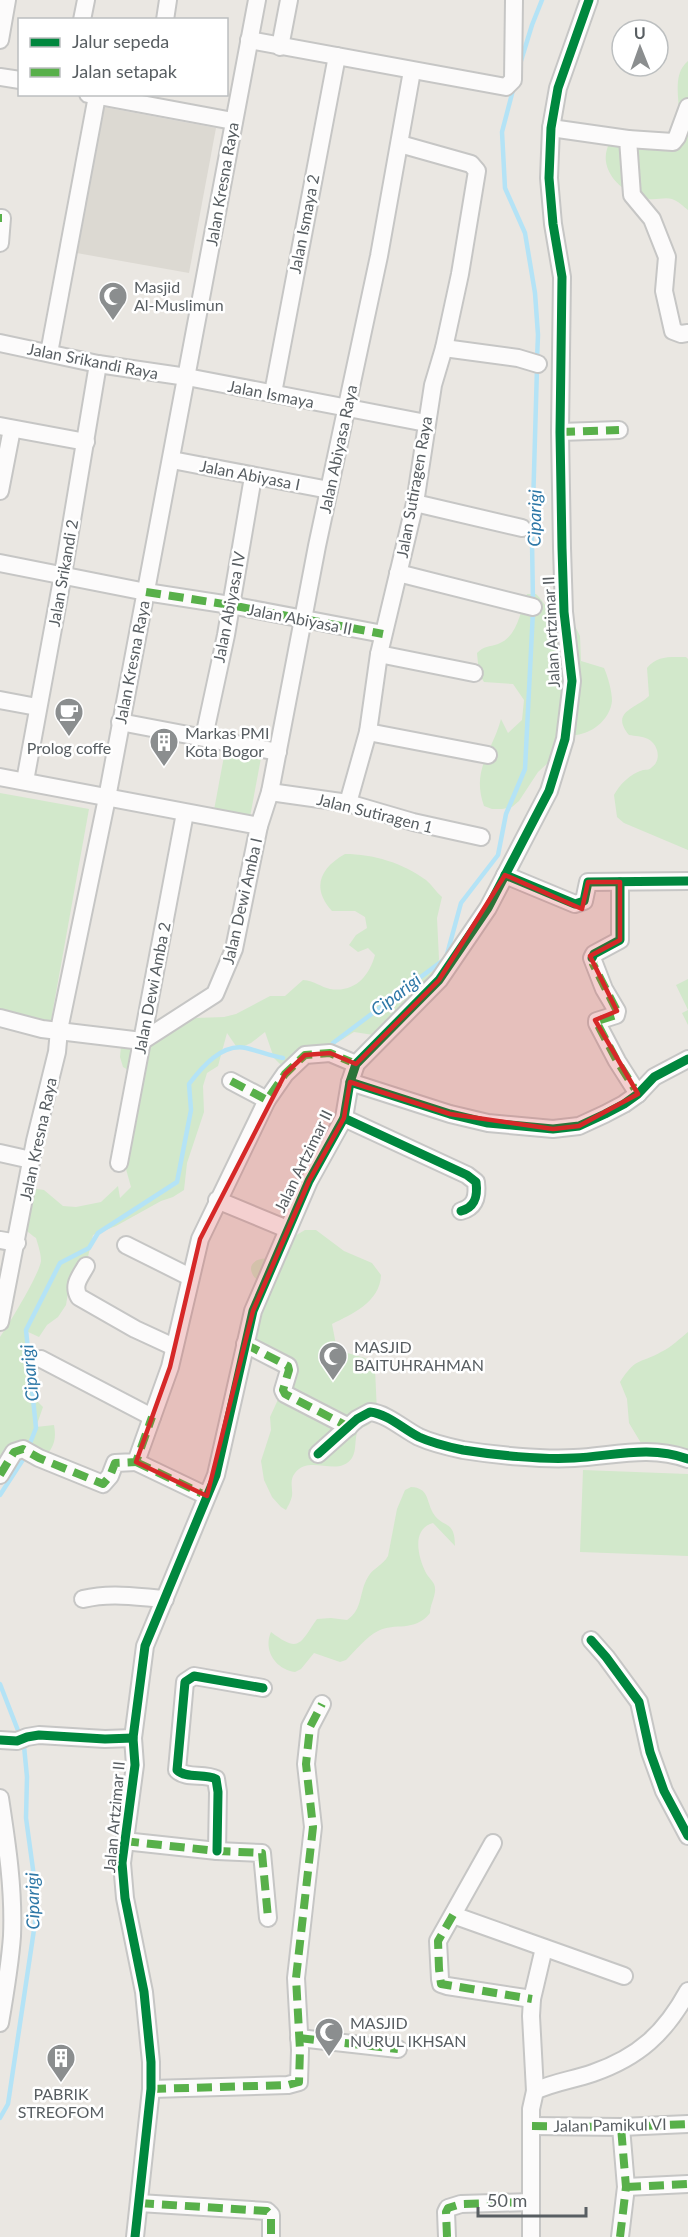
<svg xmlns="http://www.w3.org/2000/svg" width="688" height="2237" font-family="Lato,sans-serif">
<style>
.education{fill:#dcd9d2}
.green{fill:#d2e8cb}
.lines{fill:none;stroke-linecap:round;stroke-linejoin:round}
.stream{stroke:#b4e3f6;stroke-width:4.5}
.minor-casing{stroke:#c6c6c5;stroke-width:20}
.minor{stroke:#fcfbfb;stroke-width:16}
.quiet{stroke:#58b04a;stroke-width:8;stroke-dasharray:15 8;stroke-linecap:butt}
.cycleway-casing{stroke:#fff;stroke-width:13}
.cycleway{stroke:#00873e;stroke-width:9}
.marked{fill:#d62828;fill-opacity:0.2;stroke:#d62828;stroke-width:4.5;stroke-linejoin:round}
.labels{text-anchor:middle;stroke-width:5;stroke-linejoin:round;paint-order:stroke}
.street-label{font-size:16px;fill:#585e62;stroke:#fff}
.poi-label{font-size:16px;fill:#585e62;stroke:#fff;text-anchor:start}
.water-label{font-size:18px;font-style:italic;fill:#2f78a7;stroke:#fff}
</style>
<rect width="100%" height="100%" fill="#eae7e2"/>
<polygon class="education" points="98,106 216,128 189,273 71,252"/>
<g class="green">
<path d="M688,61v149c-5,-4 -10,-9 -16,-11 -7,-2 -15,1 -23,0 -28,-4 -56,-33 -37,-60h57c3,-5 8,-12 9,-17 4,-19 -8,-46 10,-61z"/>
<path d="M527,594h9c14,14 12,24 36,26l8,16 1,25 23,7c4,9 8,23 8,33 -2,20 -23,35 -41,34l-21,26 -12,11 -19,29 -7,6 -10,2h-10l-8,-3c-13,-37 8,-53 17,-87l7,14 14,-13 2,-20 -11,-16 -29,-2 -5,-8 -2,-21c7,-7 12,-6 21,-9 20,-7 22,-33 29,-50z"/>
<path d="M686,657l2,2v191l-64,-27 -7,-6 -3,-22c6,-11 16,-21 29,-25 5,-1 5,1 9,-3 10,-7 6,-23 -4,-28 -6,-3 -13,-3 -19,-4 -19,-23 6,-26 20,-39l-2,-28c10,-13 24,-11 39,-11z"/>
<polygon points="225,751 261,758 250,817 214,810"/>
<polygon points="0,793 89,809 50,1026 0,1012"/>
<path d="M345,854c28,0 58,9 81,26 6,5 10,12 16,17l-5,21 2,41 -3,13 -56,64 -26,-4c-18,12 -52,32 -73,33l-7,-7 -9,-26 -14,11 -13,6 -11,-16 -9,33 -11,7 -4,13 1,26 -17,51 -3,27 -11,7 -12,4 -45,25 -23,9 -6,26 -10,23 -9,9 -2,12 -8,12 -11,8 -8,12 -13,-6 3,54 5,13 9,9 -7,20 18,-2c3,16 -1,24 -13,36l-17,-1 -7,-3 -17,23v-143c9,-13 39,-62 41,-76 0,-8 -3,-16 -5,-23 -14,-10 -22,-17 -22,-35l7,-8 10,-7 13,2 19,16 13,1 25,-5 17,-16 2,12 11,-11 -7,-25 9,-89 -10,-6 -3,-10 1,-11 41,-7 20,-15 13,-6 29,-1 12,-3 34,-18h15l18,-16c12,1 18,7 27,9 25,4 39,-13 45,-34l-7,-7 -10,4 -9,-7 7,-10 11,-7 -2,-11 -10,-6h-23c-21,-23 -12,-43 13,-57z"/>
<polygon points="688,979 688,1025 682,1013 688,1010 676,985"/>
<path d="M305,1230h11l28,21 28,12 9,12c-1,27 -29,39 -49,49l5,26 28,8 10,11 2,43 -7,12 -12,6c-4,9 -1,20 -6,28 -14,20 -42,-4 -57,15 -6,7 -2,16 -3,23 -1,5 -4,10 -6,14l-5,-3 -9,-10 -8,-17 -3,-19 10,-31 -1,-13 11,-24 6,-17 -32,-33 -5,-18 8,-43c-1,-3 -5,-5 -6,-9 -5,-11 9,-16 17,-14l24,-22z"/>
<path d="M688,1332v121l-47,-10 -12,-20 -2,-24 -7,-17c17,-26 18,-17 41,-30 11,-5 18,-13 27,-20z"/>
<polygon points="583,1470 688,1474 688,1556 580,1552"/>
<path d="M411,1487c18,1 15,13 22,26 10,16 22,6 22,33l-22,-23c-22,6 -15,34 -7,50 2,4 6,7 8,11 4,9 -4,20 -4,29 -16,20 -35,9 -52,18 -12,6 -23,20 -32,29l-6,2 -26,-9 -13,16 -6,3c-20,-3 -32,-22 -24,-40 29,22 29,11 46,-13l14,-1 16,2c16,-10 12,-29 21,-43 4,-8 15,-12 20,-21l9,-47 8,-19z"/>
</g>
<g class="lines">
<g class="stream">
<polyline points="520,64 532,25 542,0"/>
<polyline points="513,90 502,132 505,188 525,233 535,293 538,335 537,360"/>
<polyline points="533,603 532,541 537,368"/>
<polyline points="333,1043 446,958 461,903 498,855 506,814 525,769 533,611"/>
<path d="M29,1446l7,-18 -10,-98 34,-67 29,-15 9,-15 79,-51 14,-72 -2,-26c13,-17 33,-41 57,-36 13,3 24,8 37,10"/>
<polyline points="0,1495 26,1455"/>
<polyline points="0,1684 24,1746 27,1777 26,1818 35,1884 35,1923 8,2104 0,2118"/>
</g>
<g class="minor-casing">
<g id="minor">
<polyline points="82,20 86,0"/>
<polyline points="165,20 168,0"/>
<polyline points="0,40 7,0"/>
<polyline points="249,40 506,87 513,80 514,0"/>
<polyline points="280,47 289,0"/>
<polyline points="0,77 20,80"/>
<polyline points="88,94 233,121"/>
<polyline points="551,128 628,139 632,195 652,219 667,257 664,291 673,331 681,334 688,333"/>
<polyline points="628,139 673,142 677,137 688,107"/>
<polyline points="0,218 2,218 0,243"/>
<polyline points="0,343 98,364 187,377 426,423"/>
<polyline points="444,348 518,358 538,364"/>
<polyline points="49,353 97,96"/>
<polyline points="273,393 337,56"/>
<polyline points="0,426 86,442"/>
<polyline points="560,432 619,430"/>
<polyline points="172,460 329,490"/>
<polyline points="0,491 12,429"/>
<polyline points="415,503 522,528"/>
<polyline points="0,563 146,592 230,605 383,634"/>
<polyline points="398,573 533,607"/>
<polyline points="379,654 474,673"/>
<polyline points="0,700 37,707"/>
<polyline points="120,722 278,752"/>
<polyline points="368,732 488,755"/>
<polyline points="204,737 226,635 253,477"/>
<polyline points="0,777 259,826 234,949 215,994 142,1041 42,1029 0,1018"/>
<polyline points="25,781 63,574 98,364"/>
<polyline points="270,792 348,803 413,822 481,837"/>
<polyline points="348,803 368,732 379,654 415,503 433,385 444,348 460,274 477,171 471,164 400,144"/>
<polyline points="259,826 270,792 317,546 379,256 412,71"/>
<polyline points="505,875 575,904 584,901 588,882 688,881"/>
<polyline points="620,882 620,940 594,954 592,958 604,989 617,1011 616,1015 597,1021 597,1023 617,1061 638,1094"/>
<polyline points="231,1081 267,1100"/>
<polyline points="350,1082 450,1114 488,1123 553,1129 579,1126 605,1114 624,1104 638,1094 654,1077 688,1059"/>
<path d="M344,1118l123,57 9,7c2,15 -1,25 -15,29"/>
<polyline points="0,1153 31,1160"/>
<polyline points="119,1163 185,813"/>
<polyline points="217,1200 287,1229"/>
<polyline points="0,1240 17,1243"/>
<polyline points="126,1245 190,1277"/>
<path d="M86,1266c-6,11 -14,19 -7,31l56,32 39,18"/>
<polyline points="0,1322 35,1141 57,1052 59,1030 107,798 257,0"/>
<polyline points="245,1344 288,1366 289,1370 283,1390 285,1394 349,1427"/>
<polyline points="41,1359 152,1417"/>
<path d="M318,1454l39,-35 13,-7c18,2 33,17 49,25 13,6 30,10 44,13 31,5 80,10 111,8 39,-2 76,-13 114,1"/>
<polyline points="136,1462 207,1496"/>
<polyline points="0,1475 14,1452 23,1449 39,1458 103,1484 110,1476 115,1463 136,1462 170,1367 200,1239 267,1100 285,1074 305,1055 330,1053 356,1064"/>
<path d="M83,1599c28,-7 54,-2 82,0"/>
<polyline points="591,1640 606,1657 639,1702 650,1752 664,1791 688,1836"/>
<polyline points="0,1740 17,1741 27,1737 39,1735 105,1739 133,1738"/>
<path d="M0,1798c7,46 14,92 12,138 -2,29 -7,58 -12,87"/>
<polyline points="124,1841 217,1851 262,1853 268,1918"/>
<polyline points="493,1843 438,1941 440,1979 441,1984 447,1986 532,1999"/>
<path d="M217,1851l1,-59 -2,-13c-12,-6 -30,0 -39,-9l8,-88 9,-6 69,12"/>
<polyline points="453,1915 624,1976"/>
<polyline points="299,2038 398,2049"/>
<polyline points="151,2089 288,2085 299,2082 300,2050 296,1978 313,1827 306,1764 310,1727 322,1704"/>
<polyline points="535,2091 531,2016 532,1999 544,1948"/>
<polyline points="532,2126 621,2127 688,2124"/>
<polyline points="626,2187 688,2184"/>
<polyline points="139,2203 267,2211 271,2215 271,2237"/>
<polyline points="135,2237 151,2089 151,2062 144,1992 125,1898 122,1863 135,1765 133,1738 145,1646 216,1475 253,1311 309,1181 344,1118 350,1082 356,1064 439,980 488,908 549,791 565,739 572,681 564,612 562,548 560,432 562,277 553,224 549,178 551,128 558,88 589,0"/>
<polyline points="447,2237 446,2212 448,2208 461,2204 531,2202"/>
<path d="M531,2237v-128l4,-18c19,-9 38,-11 58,-18 46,-16 72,-40 95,-82"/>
<polyline points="620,2237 626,2187 621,2127"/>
</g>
</g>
<use href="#minor" class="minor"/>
<g class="quiet">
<polyline points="0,218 2,218"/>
<polyline points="560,432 619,430"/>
<polyline points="146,592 230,605 383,634"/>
<polyline points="594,954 593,964 617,1011 616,1015 597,1021 597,1023 617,1061 638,1094"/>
<polyline points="231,1081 267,1100 285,1074 305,1055 330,1053 356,1064"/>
<polyline points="245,1344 288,1366 289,1370 283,1390 285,1394 349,1427"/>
<polyline points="136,1462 207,1496"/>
<polyline points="0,1475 14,1452 23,1449 39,1458 103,1484 110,1476 115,1463 136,1462 152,1417"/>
<polyline points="124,1841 217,1851 262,1853 268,1918"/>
<polyline points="453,1915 438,1941 439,1969 441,1984 532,1999"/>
<polyline points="299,2038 398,2049"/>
<polyline points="151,2089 288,2085 299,2082 300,2050 296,1978 313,1827 306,1764 310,1727 322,1704"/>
<polyline points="532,2126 621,2127 688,2124"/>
<polyline points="626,2187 688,2184"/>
<polyline points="139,2203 267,2211 271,2215 271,2237"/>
<polyline points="447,2237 446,2212 448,2208 461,2204 531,2202"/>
<polyline points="620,2237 626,2187 621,2127"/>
</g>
<g class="cycleway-casing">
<g id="cycleway">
<polyline points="505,875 575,904 584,901 588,882 688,881"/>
<polyline points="592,958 594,954 620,940 620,882"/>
<polyline points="350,1082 450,1114 488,1123 553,1129 579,1126 605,1114 624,1104 638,1094 654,1077 688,1059"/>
<path d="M344,1118l123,57 9,7c2,15 -1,25 -15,29"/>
<path d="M318,1454l39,-35 13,-7c18,2 33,17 49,25 13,6 30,10 44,13 31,5 80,10 111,8 39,-2 76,-13 114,1"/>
<polyline points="591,1640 606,1657 639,1702 650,1752 664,1791 688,1836"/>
<polyline points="0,1740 17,1741 27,1737 39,1735 105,1739 133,1738"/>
<path d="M217,1851l1,-59 -2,-13c-12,-6 -30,0 -39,-9l8,-88 9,-6 69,12"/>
<polyline points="135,2237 151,2089 151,2062 144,1992 125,1898 122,1863 135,1765 133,1738 145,1646 216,1475 253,1311 309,1181 344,1118 350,1082 356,1064 439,980 488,908 549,791 565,739 572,681 564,612 562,548 560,432 562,277 553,224 549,178 551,128 558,88 589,0"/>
</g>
</g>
<use href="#cycleway" class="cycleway"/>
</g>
<path class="marked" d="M505,875l77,34 6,-27h32v58l-30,16 27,55 -22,9 43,74 -59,32 -26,3 -103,-15 -100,-32 -6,36 -35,63 -56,130 -46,185 -71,-34 34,-95 30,-128 85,-165 20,-19 25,-2 26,11 83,-84z"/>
<defs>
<g id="mosque-pin" transform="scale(1.5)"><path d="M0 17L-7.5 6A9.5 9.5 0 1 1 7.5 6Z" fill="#8b8e8f" stroke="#fff"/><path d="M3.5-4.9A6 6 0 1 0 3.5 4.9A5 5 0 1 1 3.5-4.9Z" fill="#fff"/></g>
<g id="cafe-pin" transform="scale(1.5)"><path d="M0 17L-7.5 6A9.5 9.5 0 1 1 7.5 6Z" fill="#8b8e8f" stroke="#fff"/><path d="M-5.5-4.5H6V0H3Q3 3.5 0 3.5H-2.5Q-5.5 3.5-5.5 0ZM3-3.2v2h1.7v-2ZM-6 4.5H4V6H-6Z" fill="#fff"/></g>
<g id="building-pin" transform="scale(1.5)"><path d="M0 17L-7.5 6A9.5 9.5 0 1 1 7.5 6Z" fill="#8b8e8f" stroke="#fff"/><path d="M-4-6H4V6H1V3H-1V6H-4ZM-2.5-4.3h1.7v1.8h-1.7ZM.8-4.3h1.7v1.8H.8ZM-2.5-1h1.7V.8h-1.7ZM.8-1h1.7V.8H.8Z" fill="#fff"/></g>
</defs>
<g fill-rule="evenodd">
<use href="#mosque-pin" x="113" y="296"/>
<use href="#cafe-pin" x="69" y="712"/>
<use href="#building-pin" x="164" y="742"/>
<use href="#mosque-pin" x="333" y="1356"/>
<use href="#mosque-pin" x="329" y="2032"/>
<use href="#building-pin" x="61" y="2058"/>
</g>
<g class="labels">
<g class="street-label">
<text transform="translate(222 184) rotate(-80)" y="6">Jalan Kresna Raya</text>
<text transform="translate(304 224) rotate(-79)" y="6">Jalan Ismaya 2</text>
<text transform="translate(93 361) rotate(11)" y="6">Jalan Srikandi Raya</text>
<text transform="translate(271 394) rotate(11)" y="6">Jalan Ismaya</text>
<text transform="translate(338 449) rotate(-78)" y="6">Jalan Abiyasa Raya</text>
<text transform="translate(250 475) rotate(11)" y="6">Jalan Abiyasa I</text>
<text transform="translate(414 487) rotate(-80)" y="6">Jalan Sutiragen Raya</text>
<text transform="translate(63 573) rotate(-80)" y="6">Jalan Srikandi 2</text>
<text transform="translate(229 607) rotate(-79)" y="6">Jalan Abiyasa IV</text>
<text transform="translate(300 619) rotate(11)" y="6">Jalan Abiyasa II</text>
<text transform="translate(551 632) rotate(-93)" y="6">Jalan Artzimar II</text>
<text transform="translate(132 662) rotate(-79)" y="6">Jalan Kresna Raya</text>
<text transform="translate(375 813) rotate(14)" y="6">Jalan Sutiragen 1</text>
<text transform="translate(242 901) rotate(-77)" y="6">Jalan Dewi Amba I</text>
<text transform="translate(152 988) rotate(-79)" y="6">Jalan Dewi Amba 2</text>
<text transform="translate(38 1139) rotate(-78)" y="6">Jalan Kresna Raya</text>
<text transform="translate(303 1161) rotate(-64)" y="6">Jalan Artzimar II</text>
<text transform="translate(114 1817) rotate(-85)" y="6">Jalan Artzimar II</text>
<text transform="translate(610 2125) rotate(-1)" y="6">Jalan Pamikul VI</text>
</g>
<g class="poi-label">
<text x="134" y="293">Masjid<tspan x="134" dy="18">Al-Muslimun</tspan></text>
<text x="185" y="739">Markas PMI<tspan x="185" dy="18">Kota Bogor</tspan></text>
<text x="69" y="754" text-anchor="middle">Prolog coffe</text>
<text x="354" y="1353">MASJID<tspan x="354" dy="18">BAITUHRAHMAN</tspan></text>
<text x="350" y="2029">MASJID<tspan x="350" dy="18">NURUL IKHSAN</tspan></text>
<text x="61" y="2100" text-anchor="middle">PABRIK<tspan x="61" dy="18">STREOFOM</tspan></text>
</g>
<g class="water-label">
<text transform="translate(535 518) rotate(-89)" y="6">Ciparigi</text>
<text transform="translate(396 995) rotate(-37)" y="6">Ciparigi</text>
<text transform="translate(30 1373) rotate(-96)" y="6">Ciparigi</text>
<text transform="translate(33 1901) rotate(-91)" y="6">Ciparigi</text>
</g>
</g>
<rect x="18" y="18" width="210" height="78" fill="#ffffff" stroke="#bcbfc0" stroke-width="1.5"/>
<rect x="30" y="38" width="30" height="9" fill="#00873e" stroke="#bcbfc0" stroke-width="1.5"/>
<text x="72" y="48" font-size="18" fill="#585e62">Jalur sepeda</text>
<rect x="30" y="68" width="30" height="9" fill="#58b04a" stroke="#bcbfc0" stroke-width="1.5"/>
<text x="72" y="78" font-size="18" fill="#585e62">Jalan setapak</text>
<g transform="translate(640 48) rotate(359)"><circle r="28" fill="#ffffff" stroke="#bcbfc0" stroke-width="1.5"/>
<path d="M0-4.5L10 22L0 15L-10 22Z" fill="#8b8e8f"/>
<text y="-9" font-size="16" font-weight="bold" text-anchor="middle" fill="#585e62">U</text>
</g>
<path d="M478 2207v9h108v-9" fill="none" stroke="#585e62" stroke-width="3"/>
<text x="487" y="2207" font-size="18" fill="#585e62" stroke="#ffffff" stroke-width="4.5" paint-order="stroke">50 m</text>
</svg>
